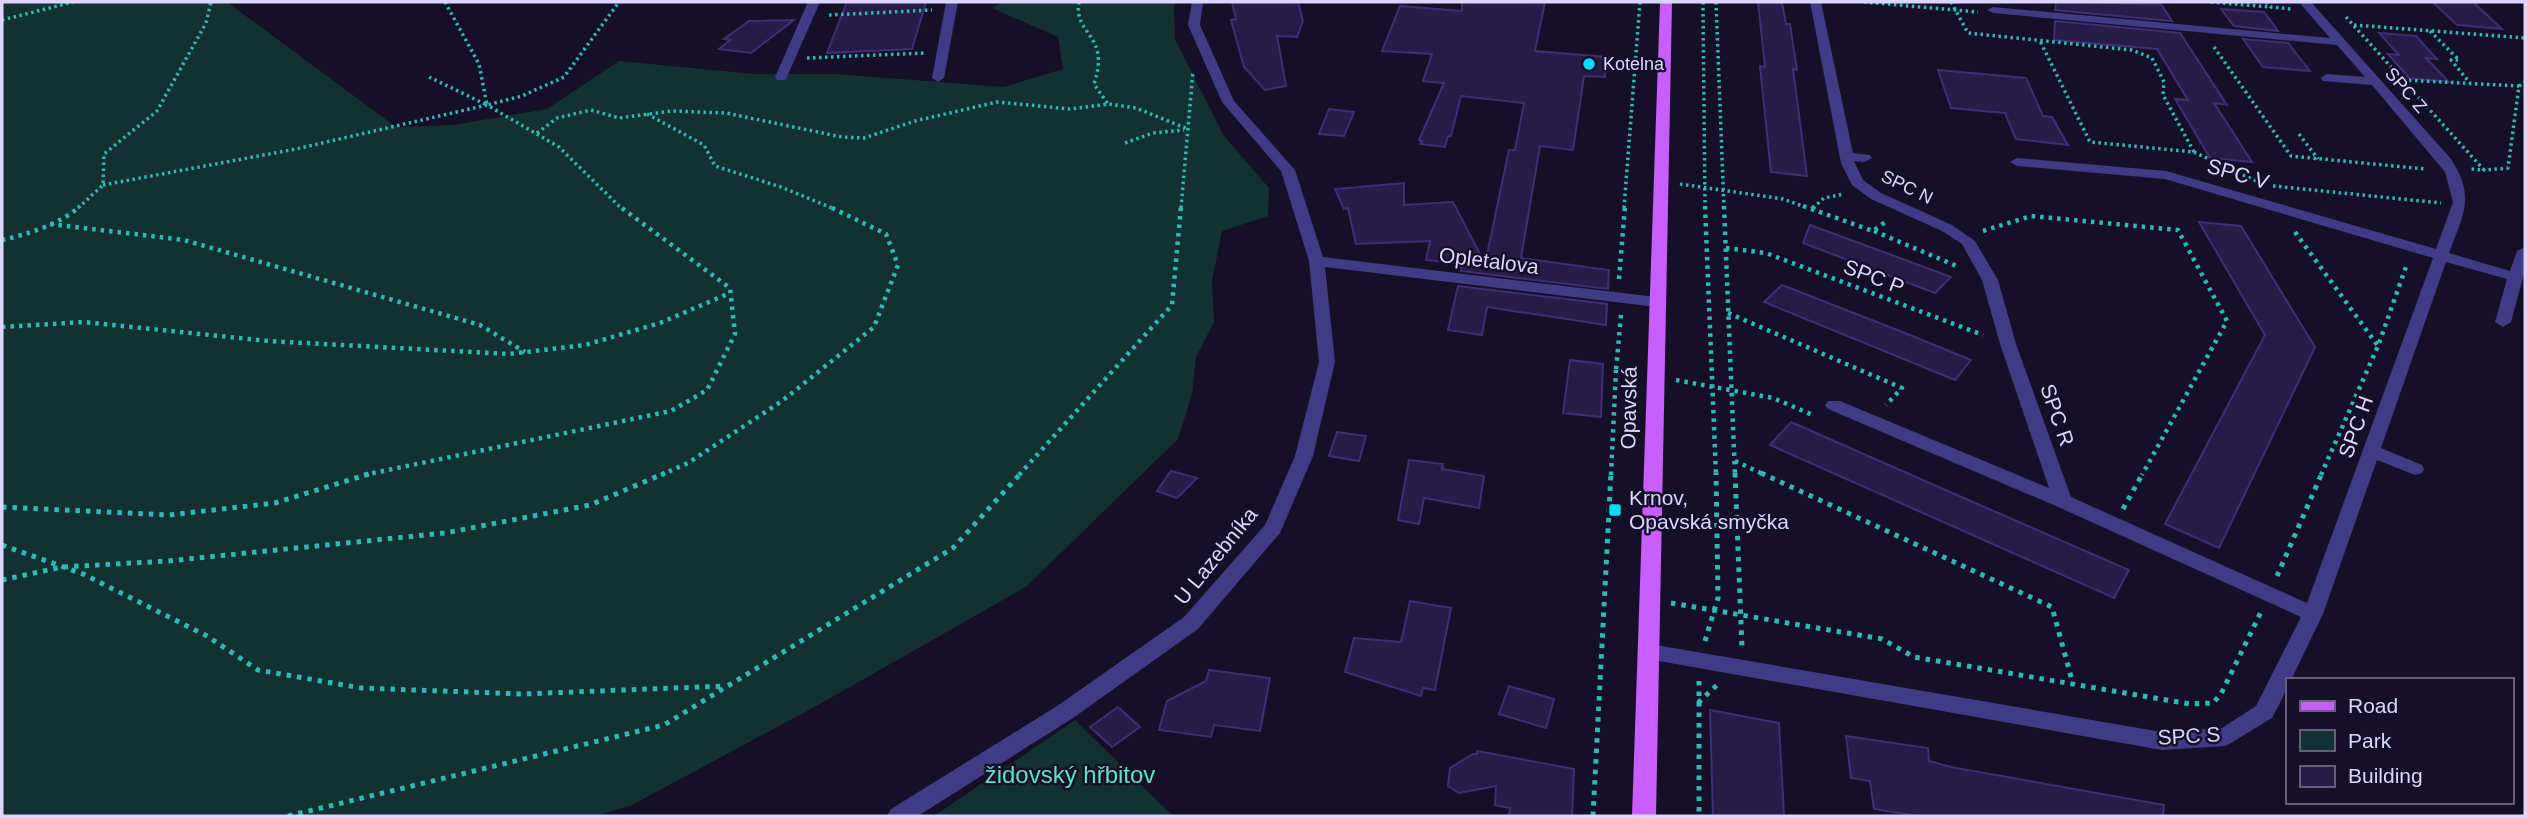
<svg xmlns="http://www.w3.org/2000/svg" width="2527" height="818" font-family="Helvetica,sans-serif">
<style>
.green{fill:#133131}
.building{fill:#271c48;stroke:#3f2e74;stroke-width:2}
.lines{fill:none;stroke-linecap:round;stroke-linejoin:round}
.path-far2{stroke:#30b8b6;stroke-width:3.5;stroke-dasharray:2.5 3.5;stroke-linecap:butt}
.path-far1{stroke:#30b8b6;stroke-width:4.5;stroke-dasharray:3.5 5;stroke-linecap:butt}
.path{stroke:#30b8b6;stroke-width:5;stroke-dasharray:4.5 6;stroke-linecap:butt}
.minor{fill:#413b86;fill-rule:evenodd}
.major{fill:#c85efe;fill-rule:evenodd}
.poi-dot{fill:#04dafd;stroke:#151027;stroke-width:2.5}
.labels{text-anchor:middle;stroke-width:5;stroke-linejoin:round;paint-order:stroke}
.far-poi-label{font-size:18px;fill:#dcd6ff;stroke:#151027;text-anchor:start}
.far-street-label{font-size:18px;fill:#dcd6ff;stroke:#151027}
.street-label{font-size:21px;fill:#dcd6ff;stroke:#151027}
.poi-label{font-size:21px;fill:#dcd6ff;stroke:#151027;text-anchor:start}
.near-park-label{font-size:24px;fill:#62dfc5;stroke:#151027}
</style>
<rect width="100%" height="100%" fill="#151027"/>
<g class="green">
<polygon points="2,2 227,2 396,127 453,125 547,109 619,61 754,74 836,74 1004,87 1063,69 1058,37 992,8 1004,2 1174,2 1175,39 1224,136 1269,188 1268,216 1222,231 1212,281 1214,322 1196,357 1192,394 1178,439 1027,586 820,704 630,806 594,816 2,816"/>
<polygon points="1075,720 1173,816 934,816"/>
</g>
<g class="building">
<polygon points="847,2 926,2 912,49 827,53"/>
<polygon points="1232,2 1298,2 1303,21 1297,37 1277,36 1286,86 1265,90 1244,67 1231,20 1236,19"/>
<polygon points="1462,2 1545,2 1535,51 1607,57 1605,77 1584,76 1573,150 1540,146 1521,258 1609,270 1608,289 1461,271 1462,264 1426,260 1430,241 1356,244 1348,208 1344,209 1335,189 1404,183 1404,205 1453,202 1485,264 1509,150 1515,150 1524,103 1461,96 1451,136 1448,136 1445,147 1420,144 1422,141 1419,140 1444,83 1423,81 1432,54 1382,51 1400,6 1462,11"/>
<polygon points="1758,2 1782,3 1786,24 1790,24 1797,70 1793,69 1807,176 1771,172 1760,66 1765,67"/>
<polygon points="2056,2 2161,4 2172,21 2055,10"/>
<polygon points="2433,2 2473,2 2502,29 2457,25"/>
<polygon points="2221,9 2264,12 2278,31 2234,26"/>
<polygon points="794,20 751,53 719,49 730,40 724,39 749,21"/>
<polygon points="2055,21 2180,33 2227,105 2214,103 2252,162 2210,158 2175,99 2188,100 2157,49 2054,40"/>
<polygon points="2379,33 2416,36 2437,59 2426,58 2449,82 2409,78 2388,54 2399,55"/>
<polygon points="2243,39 2288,43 2310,71 2263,67"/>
<polygon points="1938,70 2026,78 2043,116 2052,117 2068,145 2016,139 2005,113 1951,108"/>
<polygon points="1329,109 1354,112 1344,136 1319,134"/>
<polygon points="2199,222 2241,226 2315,347 2219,548 2165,524 2265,335"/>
<polygon points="1810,225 1889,254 1951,277 1935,293 1803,243"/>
<polygon points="1782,285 1905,333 1971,360 1955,380 1764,302"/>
<polygon points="1458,286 1607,304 1606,325 1487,307 1482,335 1448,330"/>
<polygon points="1570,360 1603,364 1601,417 1563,413"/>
<polygon points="1791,422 1950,492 2129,570 2114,598 1770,445"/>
<polygon points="1337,432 1366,436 1359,461 1329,456"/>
<polygon points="1409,460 1443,464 1442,469 1484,476 1479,508 1424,498 1419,524 1398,520"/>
<polygon points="1171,471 1197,478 1177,498 1157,491"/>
<polygon points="1410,601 1451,608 1435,690 1423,688 1421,696 1345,672 1354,638 1401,642"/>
<polygon points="1209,670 1270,678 1260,731 1214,725 1211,737 1159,730 1167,701 1206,681"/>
<polygon points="1509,686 1554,699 1546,728 1499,714"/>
<polygon points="1118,707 1140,727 1112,747 1090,727"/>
<polygon points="1710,710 1779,723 1784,816 1713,816"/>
<polygon points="1846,736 1928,748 1929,761 1951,767 2164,805 2163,816 1918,816 1874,809 1870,781 1851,778"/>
<polygon points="1477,751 1574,769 1572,816 1509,816 1510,808 1495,805 1496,786 1459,793 1448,786 1450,768 1473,754 1477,754"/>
</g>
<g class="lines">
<g class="path-far2">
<polyline points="445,2 479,64 487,105"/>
<path d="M1079,2c-6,33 32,32 15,82l14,20"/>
<polyline points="1703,2 1705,208"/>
<polyline points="1716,2 1724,208"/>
<polyline points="1864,2 1978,12"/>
<polyline points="1951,2 1968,33 2132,50 2152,58 2164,82 2163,95 2194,152 2090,142 2040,41"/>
<polyline points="2211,2 2270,7"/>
<polyline points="2266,2 2271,7 2291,9"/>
<polyline points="829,15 932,10"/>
<polyline points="2346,17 2484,170 2471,169"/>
<polyline points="2,20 73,2"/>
<polyline points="2354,25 2525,38"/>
<polyline points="2430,31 2459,60 2451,60 2470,83"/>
<polyline points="2214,47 2291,156 2425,169"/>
<polyline points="807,58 924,53"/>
<polyline points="429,77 487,105 522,96 564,77 619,2"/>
<polyline points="2403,80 2519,86 2508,168 2484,170"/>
<polyline points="2519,86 2525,82"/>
<polyline points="647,114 704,145 715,166 781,187 832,208"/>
<polyline points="537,133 557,118 591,110 619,118 672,111 726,113 842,137 864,138 915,121 997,102 1070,109 1109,104 1136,108 1188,129"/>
<polyline points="2299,134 2318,159"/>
<polyline points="1125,143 1153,133 1184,130"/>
<polyline points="2194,152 2256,181"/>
<polyline points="1680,184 1783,199 1808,208"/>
<polyline points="103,185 296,149 487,105 559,147 621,208"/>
<polyline points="2273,186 2441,203"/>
<polyline points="78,208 103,185 104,154 157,111 206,23 211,2"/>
<polyline points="1181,208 1193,71"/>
<polyline points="1624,208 1640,2"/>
<polyline points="1813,208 1824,198 1844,194"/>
</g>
<g class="path-far1">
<polyline points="1705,206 1716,475"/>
<polyline points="1724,206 1735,475"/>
<polyline points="1803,206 1873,231 1888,220"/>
<polyline points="1812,209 1815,206"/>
<polyline points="50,224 184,240 480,325 525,352"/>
<polyline points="1874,231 1959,267"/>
<polyline points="1983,231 2031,216 2178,230 2227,321 2142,475"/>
<polyline points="2295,232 2378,346"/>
<path d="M2,240c26,-6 59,-16 78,-34"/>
<polyline points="1726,248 1766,253 1983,335"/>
<polyline points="1619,279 1625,206"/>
<polyline points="1728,313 1902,388 1886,405"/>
<polyline points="1621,315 1616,370 1636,373"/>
<polyline points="2,327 84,322 268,341 509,354 585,345 660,323 730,293"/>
<polyline points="1676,380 1773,398 1815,416"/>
<polyline points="1735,461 1765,475"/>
<polyline points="364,475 671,411 707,390 735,334 730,288 619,206"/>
<polyline points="661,475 688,463 782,401 874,327 898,265 886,234 828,206"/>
<polyline points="1019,475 1172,305 1181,206"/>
<polyline points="1611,475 1616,370"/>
<polyline points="2321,475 2378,346 2407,264"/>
</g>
<g class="path">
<polyline points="1735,473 1742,648"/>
<polyline points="1761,473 2052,607 2073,684"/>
<polyline points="2,507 169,515 275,503 372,473"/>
<polyline points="2123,509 2143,473"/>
<polyline points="2,545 83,574 207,636 258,670 361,688 522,694 726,686"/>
<polyline points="2277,576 2322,473"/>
<polyline points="2,580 62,567 168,561 445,533 590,505 665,473"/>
<polyline points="1671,603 1882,639 1914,657 2190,704 2213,703 2221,694 2261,612"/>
<polyline points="1705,641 1718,598 1716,473"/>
<polyline points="1699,681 1699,816"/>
<polyline points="1698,703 1717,685"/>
<polyline points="288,816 664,725 953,548 1021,473"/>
<polyline points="1593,816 1611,473"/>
</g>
<g class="minor">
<polygon points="808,2 820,2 787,77 785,80 777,80 775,77"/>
<polygon points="946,2 958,2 944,78 938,82 932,78"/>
<polygon points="1192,2 1203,2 1200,25 1234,101 1295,170 1323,257 1656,297 1664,302 1656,307 1325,267 1335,362 1313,456 1280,533 1198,629 1073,718 918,816 887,816 891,809 1057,706 1184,617 1265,525 1295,456 1319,362 1309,261 1281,171 1222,102 1188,25"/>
<path d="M1810,2h11l32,151 17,2 2,3 -7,4 -11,-1 9,19 18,13 71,32 23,16 23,39 18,64 55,153 236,106 126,-345 -268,-79 -148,-13 -7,-4 7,-4 149,13 270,78 17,-47 -8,-30 -73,-87 -49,-4 -2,-3 6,-4 38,3 -28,-32 -344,-32 -6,-3 6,-3 337,31 -31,-36h12l140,157c25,38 12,56 -2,94l61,18 7,-20 8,-4v23l-14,52 -8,5 -8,-5 12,-43 -61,-17 -65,186 41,17 2,4 -2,4 -7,2 -38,-15 -54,154 -32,66h-4c0,13 -9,26 -15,38l-46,28 -64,4 -520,-92 -3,-6 3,-6 8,-2 512,88 60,-4 34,-22 45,-89 -245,-111 -228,-97 -3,-4 3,-4h12l209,87 -49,-144 -18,-64 -20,-36 -20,-13 -71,-32 -19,-14 -11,-22z"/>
</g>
<polygon class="major" points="1660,2 1672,2 1656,816 1632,816"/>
</g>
<g class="poi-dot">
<circle cx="1589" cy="64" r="7"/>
<rect x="1608" y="503" width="14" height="14" rx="3.5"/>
</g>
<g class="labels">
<g class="far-poi-label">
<text x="1603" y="70">Kotelna</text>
</g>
<g class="far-street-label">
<text transform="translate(2406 90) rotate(49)" y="6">SPC Z</text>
<text transform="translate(1907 187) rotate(26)" y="6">SPC N</text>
</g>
<g class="street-label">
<text transform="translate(2238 174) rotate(16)" y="7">SPC V</text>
<text transform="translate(1489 261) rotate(7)" y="7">Opletalova</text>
<text transform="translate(1874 277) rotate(21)" y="7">SPC P</text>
<text transform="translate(1629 408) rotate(-89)" y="7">Opavská</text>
<text transform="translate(2057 415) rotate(71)" y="7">SPC R</text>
<text transform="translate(2356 427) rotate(-70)" y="7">SPC H</text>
<text transform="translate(1216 556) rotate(-51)" y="7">U Lazebníka</text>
<text transform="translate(2189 736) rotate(-3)" y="7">SPC S</text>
</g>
<g class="poi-label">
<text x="1629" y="505">Krnov,<tspan x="1629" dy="24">Opavská smyčka</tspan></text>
</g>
<g class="near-park-label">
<text x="1070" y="783">židovský hřbitov</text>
</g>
</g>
<rect width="2527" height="818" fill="none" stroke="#dcd6ff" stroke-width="7"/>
<rect x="2286" y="678" width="228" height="126" fill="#151027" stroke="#655f7d" stroke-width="2"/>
<rect x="2300" y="701" width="35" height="10" fill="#c85efe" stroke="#655f7d" stroke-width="2"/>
<text x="2348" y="713" font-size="21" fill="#dcd6ff">Road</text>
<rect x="2300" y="730" width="35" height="21" fill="#133131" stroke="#655f7d" stroke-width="2"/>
<text x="2348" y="748" font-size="21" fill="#dcd6ff">Park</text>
<rect x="2300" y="766" width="35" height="21" fill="#271c48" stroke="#655f7d" stroke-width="2"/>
<text x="2348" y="783" font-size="21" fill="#dcd6ff">Building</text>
</svg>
